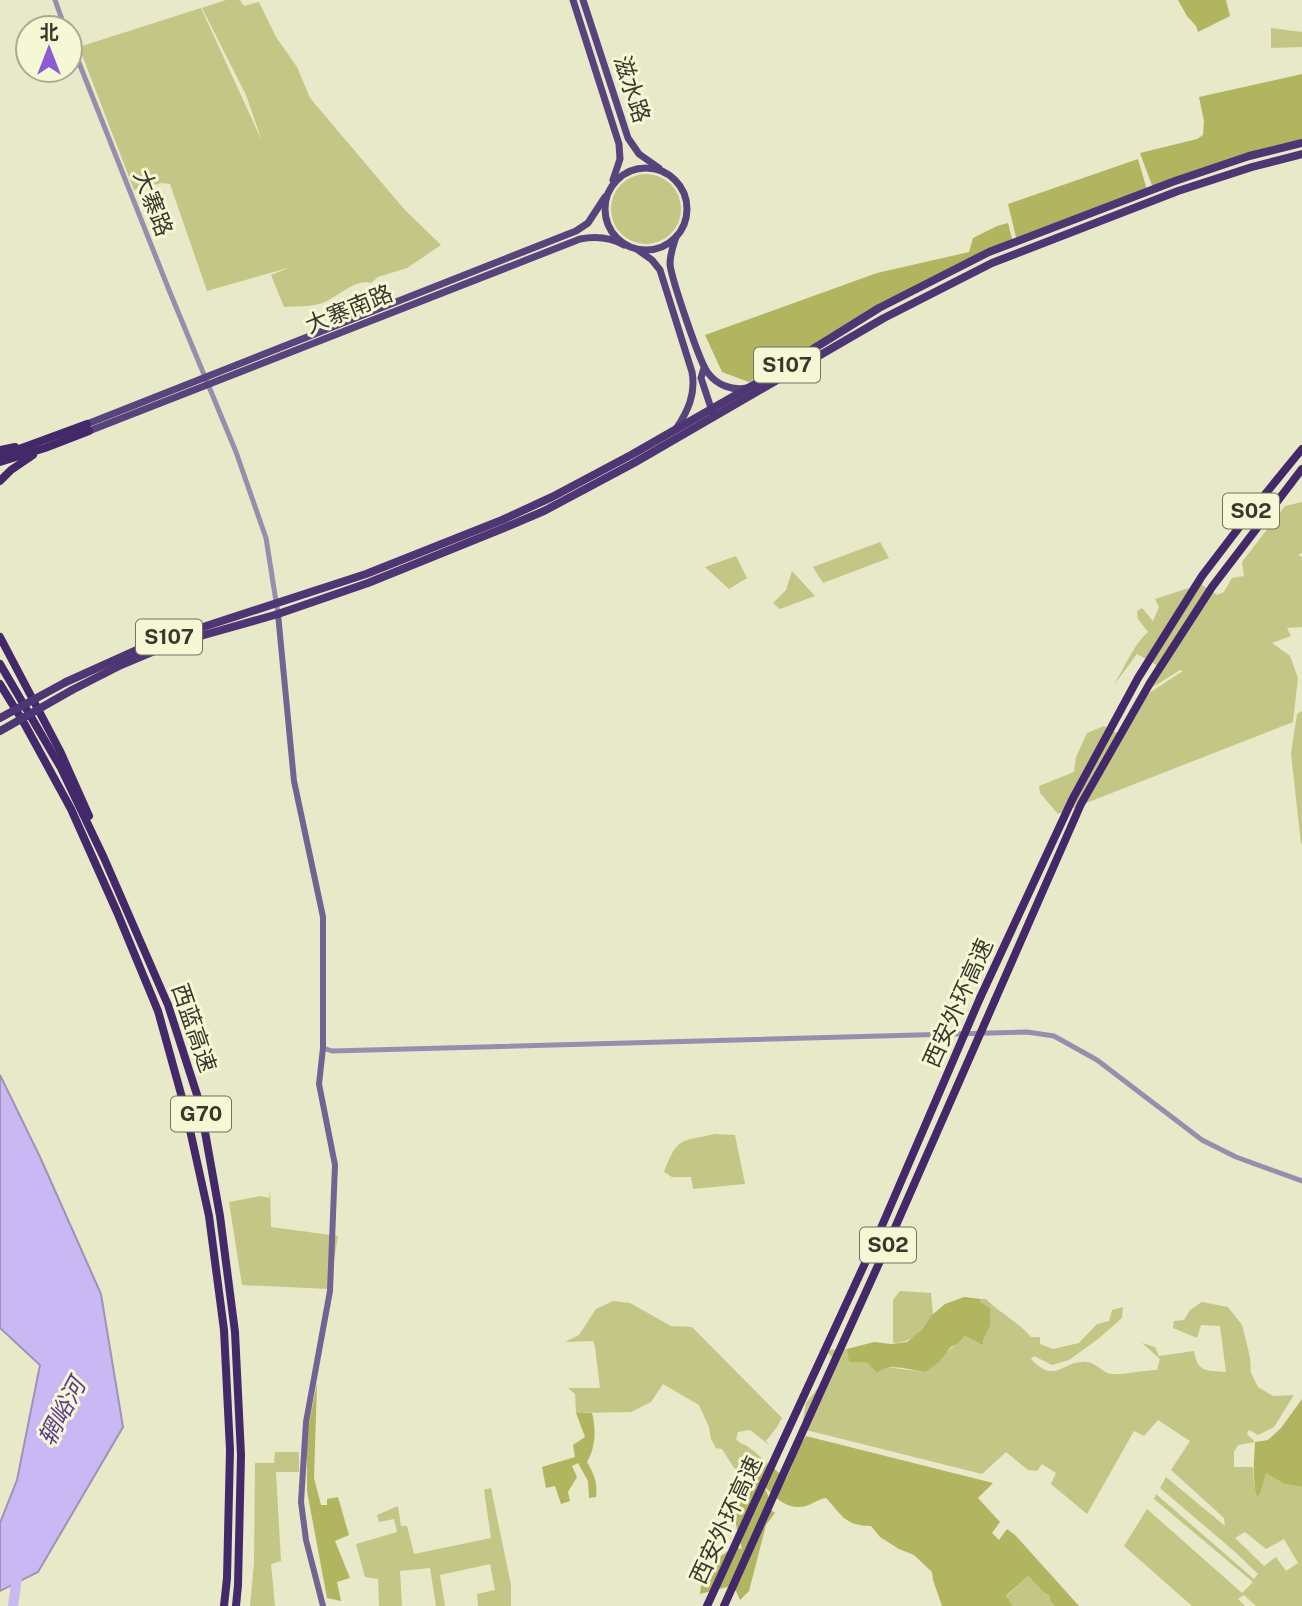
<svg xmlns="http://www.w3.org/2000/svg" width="1302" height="1606" font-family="'Public Sans','Noto Sans SC',sans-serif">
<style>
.green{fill:#c3c685;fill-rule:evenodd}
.forest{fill:#b2b560}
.water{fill:#cab8f5;stroke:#9e92b9;stroke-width:2}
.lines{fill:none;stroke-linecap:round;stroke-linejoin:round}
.river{stroke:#cab8f5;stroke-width:10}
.tertiary{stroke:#978eae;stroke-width:5}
.secondary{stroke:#726392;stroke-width:6}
.primary{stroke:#58447d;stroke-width:7}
.trunk{stroke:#4e3674;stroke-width:8}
.motorway{stroke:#43296a;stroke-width:8}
.trunk-bridge{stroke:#4e3674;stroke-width:8}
.motorway-bridge{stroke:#43296a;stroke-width:8}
.labels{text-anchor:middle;stroke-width:6;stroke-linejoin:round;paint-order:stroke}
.shield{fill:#f5f7d5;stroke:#71725f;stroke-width:2}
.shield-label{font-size:21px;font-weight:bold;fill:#38392c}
.street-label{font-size:23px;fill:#38392c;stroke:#f5f7d5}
.water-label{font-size:24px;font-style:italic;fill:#5c3a91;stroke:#f5f7d5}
</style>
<rect width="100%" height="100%" fill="#e7e9c8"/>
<g class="green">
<path d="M226,0h14l4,6 15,-4 17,35 21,30 13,31 94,111 37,36 -34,23 -29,9 -7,6c-18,-5 -35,17 -52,21 -11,3 -24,2 -35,3l-13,-32 20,-8 -84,24 -37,-107 -8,-1 -28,7 -55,-143 122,-39 61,133 -16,-46 -44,-87z"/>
<polygon points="1271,28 1302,32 1302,47 1271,48"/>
<circle cx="646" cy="209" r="35"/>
<path d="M1302,502v51l-4,2 4,2v70l-15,1 4,8 -19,7 18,13 8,22 -5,44 -235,92 -18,-21 -1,-7 35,-14 2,-15 11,-24 17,-7 18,10 21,-39 40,-26 -3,-1 -32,20 12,-23 -23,-13 -23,31c10,-17 20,-41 34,-53l-10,-13 -1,-8 5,-3 11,13 6,-14 -4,-8 46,-15 16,11 7,-3 8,-14 12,-2 -2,-14 43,-56z"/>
<polygon points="880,542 889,558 823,583 813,567"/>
<polygon points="736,556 747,578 729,589 705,567"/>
<polygon points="792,571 815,596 780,609 773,603 786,590"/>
<polygon points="1302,711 1302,843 1301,844 1291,753 1297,714"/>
<path d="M715,1134l20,1 10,49 -52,5 -2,-12h-19l-8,-5c14,-35 15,-30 51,-38z"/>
<polygon points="270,1191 271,1227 338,1236 329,1289 242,1285 229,1202 261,1196 269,1198"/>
<path d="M900,1291l31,2 2,22c-14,14 -14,25 -37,28l-3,-1v-42z"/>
<path d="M981,1299h5c14,14 32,23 45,38h9v7l13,5 26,-6 18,-19 12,-3 3,-11 11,-3 -1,11 -24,21 -29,21 -17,5 -18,-9 -3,3c25,27 32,0 56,3 10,1 15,11 25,12 12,1 32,-4 45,-4l3,-11 -18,-16 13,4 4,9 35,-5c4,23 13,19 32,21l-6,-46 -19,-1 -4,13 -24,-10 1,-7 10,-1 6,-10 12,-8 26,5 14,18 8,32 1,16 7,14 15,9 21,-1 -20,32 -16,8 -9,-5 -2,4 8,8 -17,3 -4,7v15h19l1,19 7,6 5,-19 18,11 18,3v119h-46l-12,-11 -6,4 7,7h-53l-68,-60 23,-37 95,84 11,-11 -99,-83 2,-5 98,85 4,-5 -24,-23 -74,-63 6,-11 59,49 -1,-8 -53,-48 19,-29 -32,-21 -14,16 -10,-5 -47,83 -36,-30 5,-11 -14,-9 -5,7 -9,-1 -22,-18 -24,22 -176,-44 -3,-11 3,-16 11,-14 11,-9 9,-18 -12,-12 22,-1 3,13 18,1 15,5h10l32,4 40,-36 17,8 8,-18 -10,-24zM1245,1532l21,17 18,-10 14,24 -12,8 -10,-14 -12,9 -29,-28z"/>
<path d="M613,1301l17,2 41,23 21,1 90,91 -5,9 -11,14 3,4 -19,-15 -12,2 -2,7c5,6 10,5 15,10 7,5 12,11 19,16l-14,4 -4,8 -18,-9 -12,-19 -6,-1 -5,-9 -2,-12 -10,-22 -36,-21 -12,18 -20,10 -55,1 -1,-19 -7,-6h32l-5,-41 -2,-6 -28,1 14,-7 17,-26z"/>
<polygon points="275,1452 299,1452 299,1472 276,1472 281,1561 271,1564 275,1606 250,1606 254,1563 255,1463 274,1463"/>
<polygon points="491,1488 511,1585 511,1606 478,1606 477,1594 495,1590 490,1564 440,1575 445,1606 436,1606 430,1568 400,1571 402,1606 379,1606 378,1579 365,1577 356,1544 397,1532 394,1519 379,1522 377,1515 398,1506 401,1526 407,1526 414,1554 491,1538 484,1490"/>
<polygon points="1028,1576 1043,1592 1050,1596 1050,1601 1055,1606 1013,1606 1006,1597"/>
</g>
<g class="forest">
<polygon points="1178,0 1226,0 1230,16 1198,32 1196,26 1187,16"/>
<polygon points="1302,74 1302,145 1153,188 1140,153 1197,139 1203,135 1204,121 1199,97"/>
<polygon points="1138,159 1147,190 1017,241 1008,204"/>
<polygon points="1008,223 1013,243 913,289 749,382 722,372 705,335 877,273 969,252 973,238 997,226"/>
<path d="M964,1297l17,2 -1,3 10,6v18l-7,15v4l-18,-9 -8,8 -6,3 -12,15 -14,10c-15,-2 -36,-10 -48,1l-9,-10 -19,-1 -2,-13 27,-7 17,2 16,-2 14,-12 11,-15 13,-11z"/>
<polygon points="317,1383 314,1478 321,1505 327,1505 327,1499 338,1497 349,1535 335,1541 350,1578 337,1582 341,1601 327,1598 307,1491 307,1433"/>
<path d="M1302,1399v88l-18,-3 -18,-11 -5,19 -4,5c-5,-18 -3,-36 -2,-55l13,-2 13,-12z"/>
<path d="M576,1413h16c4,16 4,34 -5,49 7,12 11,21 9,35l-7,1 -1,-17 -10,-18 -6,3 5,11 -9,15 2,9 -9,3 -6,-18 -9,2 -4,-21 33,-10 -2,-12 12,-8z"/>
<path d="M806,1436l187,47 -15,15 22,24 -8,11 7,7 8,-11 8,6 64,71h-24l-5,-5v-5l-7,-4 -15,-16 -22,20 7,10h-71l-9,-26 -1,-8 -18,-17 -15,-6 -19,-12 -9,-11c-26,0 -29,-11 -45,-28 -8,1 -13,6 -20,8 -19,5 -31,-9 -43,-21l5,10 2,14 5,4 -9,12 -17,66 -9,9 -4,-9 -9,-4 -27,7c1,-7 2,-18 5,-24 5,-10 20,-14 27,-23l10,2c-4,-17 -13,-42 -3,-57 6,-8 13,-14 17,-24l14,-3 16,14 7,-16 -3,-5 6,-6z"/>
</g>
<polygon class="water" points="0,1075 40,1157 101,1294 123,1427 38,1572 0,1591 0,1523 17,1480 40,1365 0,1328"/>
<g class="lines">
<polyline class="river" points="13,1606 18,1571"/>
<g class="tertiary">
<polyline points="55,0 65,28"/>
<polyline points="70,40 169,290 236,452 266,538 278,614"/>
<polyline points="323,1048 332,1051 1027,1032 1054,1036 1097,1060 1202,1140 1236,1157 1302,1181"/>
</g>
<polyline class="secondary" points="278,614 294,781 323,917 323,1048 319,1084 335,1165 330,1291 306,1422 301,1502 306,1540 323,1606"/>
<g class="primary">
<polyline points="573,0 619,144 620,159 613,180"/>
<polyline points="583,0 628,138 639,154 659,168"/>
<circle cx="646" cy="209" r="41"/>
<path d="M676,237c-3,9 -6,17 -6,27 1,13 30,100 38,109 9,12 24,18 39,15"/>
<path d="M638,250l14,10 8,10 32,102c4,22 -4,39 -16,57"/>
<polyline points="704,368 701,378 713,414"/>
<polyline points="87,424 576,231 588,223 605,197"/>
<path d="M89,431l491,-192c16,-3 30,-2 44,6"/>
</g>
<g class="trunk">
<polyline points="66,682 148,645 366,574 502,520 552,497 631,455 776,372 879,308 989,252 1175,181 1249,156 1302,143"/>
<polyline points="72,690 121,665 152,652 204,635 278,614 368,583 504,528 544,511 634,463 884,318 992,263 1178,191 1252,167 1302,154"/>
</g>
<g class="motorway">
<polyline points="0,450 15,447"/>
<polyline points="0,456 87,424"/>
<polyline points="0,462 45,448 89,431"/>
<polyline points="0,481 11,470 33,455"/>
<polyline points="0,637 60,751 89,816"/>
<polyline points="0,664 61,768 104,858 168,1005 200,1104 220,1216 235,1332 241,1455 238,1585 236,1606"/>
<polyline points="0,684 24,723 71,809 117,912 158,1011 186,1112 209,1216 224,1330 230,1450 227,1578 224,1606"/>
<polyline points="980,998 1072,800 1138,678 1202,576 1253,509 1302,449"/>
<polyline points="995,1000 1081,804 1150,683 1212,587 1302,469"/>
<polyline points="707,1606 764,1482"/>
<polyline points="724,1606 777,1488"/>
</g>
<g class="trunk-bridge">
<polyline points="0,718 66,682"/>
<polyline points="0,731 72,690"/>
</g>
<g class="motorway-bridge">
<polyline points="764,1482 878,1235 980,998"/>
<polyline points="777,1488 890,1239 995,1000"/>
</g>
</g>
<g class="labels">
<g class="shield">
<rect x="754" y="347.5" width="66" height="35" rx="5"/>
<rect x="1223" y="493.5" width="56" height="35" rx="5"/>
<rect x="136" y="619.5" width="66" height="35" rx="5"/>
<rect x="171" y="1096.5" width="60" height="35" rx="5"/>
<rect x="860" y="1227.5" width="56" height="35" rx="5"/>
</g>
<g class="shield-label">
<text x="787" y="372">S107</text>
<text x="1251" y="518">S02</text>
<text x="169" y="644">S107</text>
<text x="201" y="1121">G70</text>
<text x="888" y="1252">S02</text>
</g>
<g class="street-label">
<text transform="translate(632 89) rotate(72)" y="8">滋水路</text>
<text transform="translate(153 203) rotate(69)" y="8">大寨路</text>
<text transform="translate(349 309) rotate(-22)" y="8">大寨南路</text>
<text transform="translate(958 1003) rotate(-66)" y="8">西安外环高速</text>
<text transform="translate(194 1028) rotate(71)" y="8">西蓝高速</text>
<text transform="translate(726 1520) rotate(-65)" y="8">西安外环高速</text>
</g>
<g class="water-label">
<text transform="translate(62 1412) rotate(-62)" y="8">辋峪河</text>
</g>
</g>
<g transform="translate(49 49)"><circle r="33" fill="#f5f7d5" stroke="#a9ab91" stroke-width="2"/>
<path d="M0-5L12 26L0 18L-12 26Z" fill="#8b5cd5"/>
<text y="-10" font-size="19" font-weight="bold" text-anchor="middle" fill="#38392c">北</text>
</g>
</svg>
